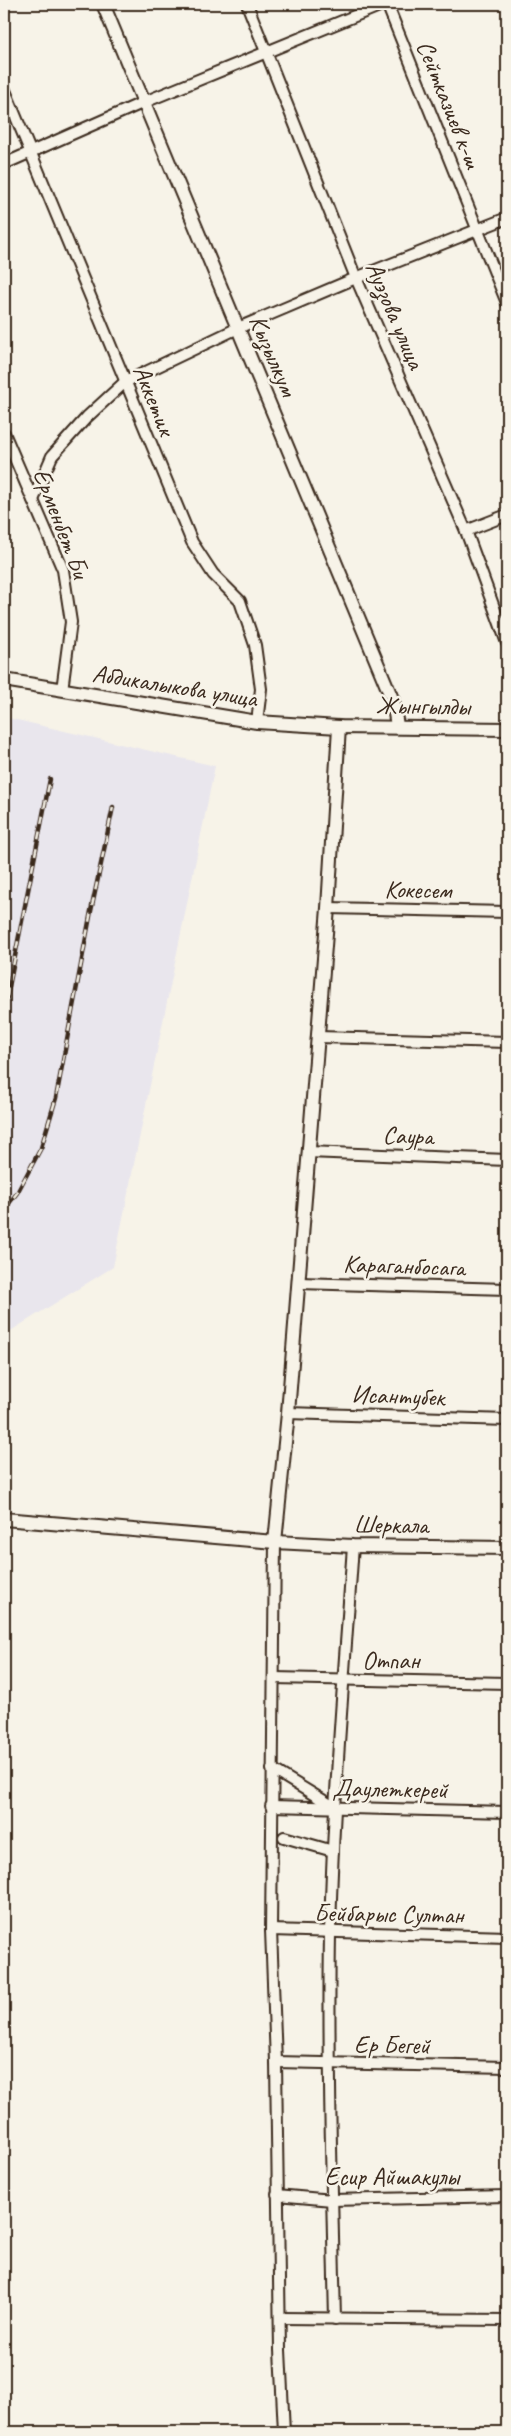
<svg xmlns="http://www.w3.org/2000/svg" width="511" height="2436" font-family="Caveat,sans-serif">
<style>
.built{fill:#e9e6ed}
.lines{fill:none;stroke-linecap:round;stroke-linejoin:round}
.minor-casing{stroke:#3b2a1e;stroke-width:14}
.tertiary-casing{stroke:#3b2a1e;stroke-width:16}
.minor{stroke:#f7f3e8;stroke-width:10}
.tertiary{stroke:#f7f3e8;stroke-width:12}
.rail-casing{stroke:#3b2a1e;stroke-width:4.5}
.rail{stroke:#f7f3e8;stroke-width:2.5;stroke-dasharray:8;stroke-linecap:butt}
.labels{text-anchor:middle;stroke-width:5;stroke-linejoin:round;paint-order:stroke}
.street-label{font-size:25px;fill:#3b2a1e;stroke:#f7f3e8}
</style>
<rect width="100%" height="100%" fill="#f7f3e8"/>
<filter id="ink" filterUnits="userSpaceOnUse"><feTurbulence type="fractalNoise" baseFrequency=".02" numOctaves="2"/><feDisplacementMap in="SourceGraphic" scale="10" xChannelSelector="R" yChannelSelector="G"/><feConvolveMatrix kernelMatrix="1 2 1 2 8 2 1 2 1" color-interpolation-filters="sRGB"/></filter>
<g filter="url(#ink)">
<polygon class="built" points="4,717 215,766 113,1267 4,1335"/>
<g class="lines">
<g class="minor-casing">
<g id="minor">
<polyline points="247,4 356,278 466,531 507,643"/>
<polyline points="387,4 507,303"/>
<polyline points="4,88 192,542 213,574 240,601 255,645 261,689 257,722"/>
<polyline points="4,164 142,103 384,4"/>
<polyline points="4,433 63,570 71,622 62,690"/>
<polyline points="33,500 52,456 87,417 125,382 238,328 356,278 507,218"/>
<polyline points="466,531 507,515"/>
<polyline points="328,908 507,912"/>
<polyline points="318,1037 507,1042"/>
<polyline points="308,1152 507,1160"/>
<polyline points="299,1283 507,1289"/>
<polyline points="288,1413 507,1420"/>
<polyline points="275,1542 271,1930 276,2062 280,2350 284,2432"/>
<polyline points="274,1678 507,1683"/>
<polyline points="272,1769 334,1807"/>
<polyline points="271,1806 507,1812"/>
<polyline points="284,1837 333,1851"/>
<polyline points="271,1930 507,1937"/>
<polyline points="276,2062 507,2067"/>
<polyline points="277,2195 332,2200 507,2196"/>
<polyline points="281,2318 507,2320"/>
<path d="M335,2319c-3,-128 -7,-257 -5,-385 3,-130 14,-259 23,-388"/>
</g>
</g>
<g class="tertiary-casing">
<g id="tertiary">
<polyline points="103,4 393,701 397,726"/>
<polyline points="4,680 257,722 339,727 507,729"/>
<polyline points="4,1519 275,1542 353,1546 507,1548"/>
<polyline points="275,1542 288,1413 328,908 339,727"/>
</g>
</g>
<use href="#minor" class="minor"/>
<use href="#tertiary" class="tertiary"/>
<g class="rail-casing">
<g id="rail">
<polyline points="4,1012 50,779"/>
<polyline points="4,1210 17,1193 41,1148 56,1098 91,911 113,807"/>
</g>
</g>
<use href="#rail" class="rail"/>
</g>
</g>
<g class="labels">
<g class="street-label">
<text transform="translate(450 104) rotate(68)" y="9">Сейтказиев к-ш</text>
<text transform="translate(396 315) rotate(67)" y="9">Ауэзова улица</text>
<text transform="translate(274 355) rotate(67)" y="9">Кызылкум</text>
<text transform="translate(155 400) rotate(68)" y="9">Аккетик</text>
<text transform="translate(62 523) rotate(69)" y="9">Ерменбет Би</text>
<text transform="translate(175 685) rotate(9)" y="9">Абдикалыкова улица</text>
<text transform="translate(423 705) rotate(1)" y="9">Жынгылды</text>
<text transform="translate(418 889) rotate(1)" y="9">Кокесем</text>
<text transform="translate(408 1135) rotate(2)" y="9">Саура</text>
<text transform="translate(404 1265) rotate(2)" y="9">Караганбосага</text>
<text transform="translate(398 1395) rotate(2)" y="9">Исантубек</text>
<text transform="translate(391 1524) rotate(1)" y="9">Шеркала</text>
<text x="391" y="1669">Отпан</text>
<text transform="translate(390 1788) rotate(1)" y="9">Даулеткерей</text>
<text transform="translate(389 1913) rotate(1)" y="9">Бейбарыс Султан</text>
<text transform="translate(392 2044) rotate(1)" y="9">Ер Бегей</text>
<text x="392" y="2185">Есир Айшакулы</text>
</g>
</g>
<rect width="511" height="2436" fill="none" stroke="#f7f3e8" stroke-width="20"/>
<rect x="10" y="10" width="491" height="2416" fill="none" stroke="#3b2a1e" stroke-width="2" filter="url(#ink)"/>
</svg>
